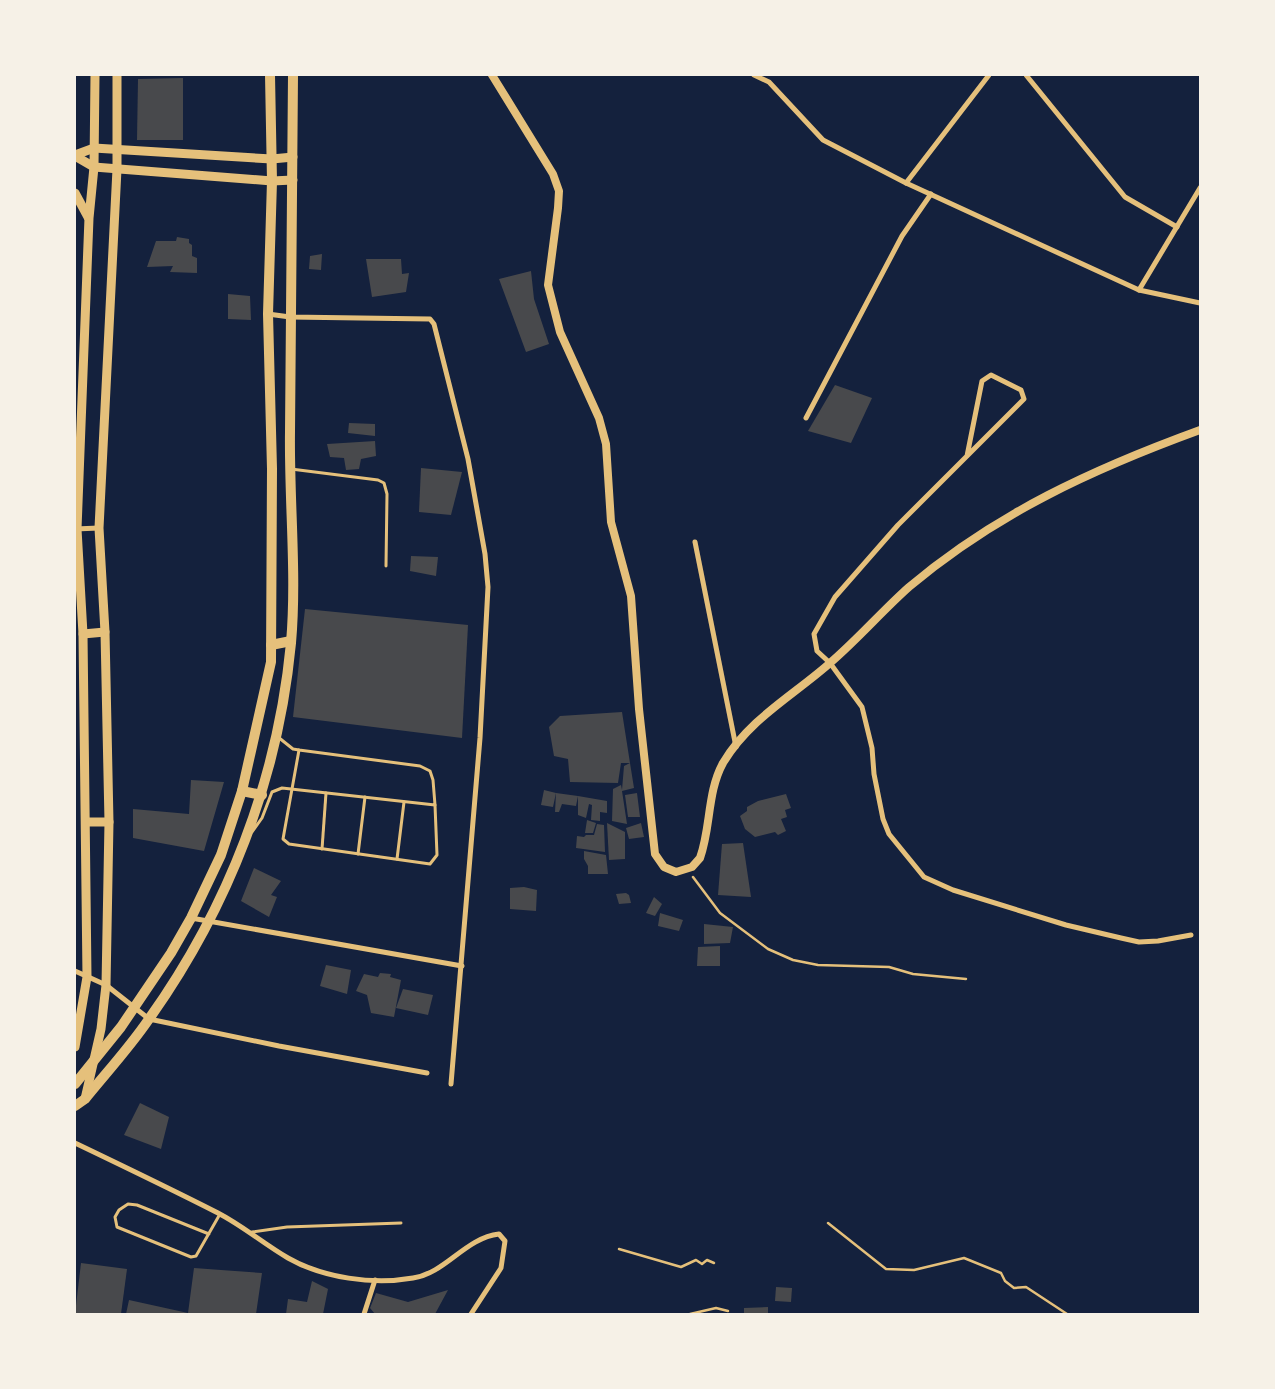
<svg xmlns="http://www.w3.org/2000/svg" width="1275" height="1389" font-family="Arial,sans-serif">
<style>
.building{fill:#48494c}
.lines{fill:none;stroke-linecap:round;stroke-linejoin:round}
.path{stroke:#e5c07b;stroke-width:2.5}
.service{stroke:#e5c07b;stroke-width:3}
.minor{stroke:#e5c07b;stroke-width:5}
.tertiary{stroke:#e5c07b;stroke-width:8}
.secondary{stroke:#e5c07b;stroke-width:9}
.primary{stroke:#e5c07b;stroke-width:10}
</style>
<rect width="100%" height="100%" fill="#14213d"/>
<g class="building">
<polygon points="183,78 183,140 137,140 138,79"/>
<polygon points="177,237 189,239 189,243 192,245 192,256 197,258 197,273 170,272 173,266 147,267 156,241 176,241"/>
<polygon points="322,254 321,270 309,269 310,256"/>
<polygon points="366,259 401,259 402,274 409,273 406,292 372,297"/>
<polygon points="531,271 534,299 549,344 526,352 499,279"/>
<polygon points="228,294 250,296 251,320 228,319"/>
<polygon points="835,385 872,398 851,443 808,431"/>
<polygon points="349,423 375,424 375,436 348,433"/>
<polygon points="375,441 376,456 361,459 359,469 346,470 344,458 330,457 327,444"/>
<polygon points="421,468 462,472 451,515 419,512"/>
<polygon points="411,556 438,557 436,576 410,571"/>
<polygon points="305,609 468,625 462,738 293,717"/>
<polygon points="622,712 630,763 621,763 618,783 570,782 568,759 554,756 549,727 560,716"/>
<polygon points="630,763 634,788 622,791 627,824 612,821 613,789 621,785 622,790 624,766"/>
<polygon points="191,780 224,782 204,851 133,838 133,809 189,814"/>
<polygon points="544,790 556,793 553,807 541,805"/>
<polygon points="556,793 578,796 607,801 607,813 600,812 600,821 591,820 592,805 589,804 586,818 578,815 578,796 576,806 562,804 559,812 555,812"/>
<polygon points="637,793 640,817 628,817 625,795"/>
<polygon points="786,794 791,808 785,810 787,817 781,819 786,831 778,835 775,832 755,837 745,829 740,816 747,811 747,807 758,801"/>
<polygon points="587,820 596,823 593,833 585,833"/>
<polygon points="607,823 625,832 625,859 609,860"/>
<polygon points="641,823 644,837 629,839 626,828"/>
<polygon points="597,824 604,825 605,852 576,848 577,836 584,837 586,835 594,835"/>
<polygon points="743,843 751,897 718,895 722,844"/>
<polygon points="584,851 606,855 608,874 588,874 588,866 584,859"/>
<polygon points="254,868 281,881 271,895 277,897 269,917 241,901"/>
<polygon points="524,887 537,890 536,911 510,909 510,888"/>
<polygon points="626,893 629,895 631,903 619,904 616,894"/>
<polygon points="654,897 662,904 655,916 646,913"/>
<polygon points="660,913 683,920 679,931 658,926"/>
<polygon points="704,924 733,927 730,943 704,944"/>
<polygon points="720,946 720,966 697,966 698,947"/>
<polygon points="326,965 351,970 347,994 320,986"/>
<polygon points="380,973 391,974 390,977 401,980 394,1017 371,1013 367,995 356,991 364,974 378,977"/>
<polygon points="403,989 433,995 428,1015 396,1008"/>
<polygon points="140,1103 169,1117 161,1149 124,1135"/>
<polygon points="81,1263 127,1269 121,1314 75,1314"/>
<polygon points="194,1268 262,1273 256,1314 126,1314 129,1300 188,1313"/>
<polygon points="312,1281 328,1289 323,1314 286,1314 288,1299 307,1302"/>
<polygon points="776,1287 792,1288 791,1302 775,1301"/>
<polygon points="448,1290 435,1314 375,1314 370,1308 376,1293 408,1302"/>
<polygon points="768,1307 768,1314 744,1314 744,1308"/>
</g>
<g class="lines">
<g class="path">
<polyline points="693,877 720,913 768,949 793,960 818,965 889,967 913,974 966,979"/>
<polyline points="828,1223 886,1269 914,1270 964,1258 1001,1273 1005,1281 1014,1288 1026,1287 1067,1314"/>
<polyline points="619,1249 681,1267 696,1260 702,1264 707,1260 714,1263"/>
<polyline points="690,1314 716,1308 728,1311"/>
</g>
<g class="service">
<polyline points="291,469 378,480 384,483 387,494 386,566"/>
<polyline points="299,750 283,839 289,844 430,864 437,855 435,805"/>
<polyline points="252,832 262,818 272,792 282,788 435,805 433,780 430,771 420,766 299,750 293,749 278,737"/>
<polyline points="322,849 326,793"/>
<polyline points="358,854 365,797"/>
<polyline points="397,859 404,802"/>
<polyline points="252,1232 287,1227 401,1223"/>
<polyline points="209,1234 137,1205 128,1204 119,1210 115,1217 117,1227 191,1257 196,1256 220,1214"/>
</g>
<g class="minor">
<polyline points="754,75 769,82 823,140 906,183 1139,290 1200,303"/>
<polyline points="1026,75 1125,197 1177,227"/>
<polyline points="906,183 989,75"/>
<polyline points="1139,290 1200,188"/>
<polyline points="268,314 290,317 430,319 434,324 468,459 485,554 488,587 480,738 451,1084"/>
<polyline points="806,418 902,236 931,194"/>
<polyline points="967,456 982,381 991,375 1021,390 1024,399 898,525 835,597 814,634 817,651 830,663 862,707 872,748 874,774 883,819 889,834 924,877 953,890 1066,925 1121,938 1139,942 1158,941 1191,935"/>
<polyline points="75,529 99,528"/>
<polyline points="695,542 736,747"/>
<polyline points="191,918 462,966"/>
<polyline points="75,971 106,985 149,1019 279,1046 427,1073"/>
<path d="M75,1143c48,23 96,46 143,70 25,13 46,31 70,45 35,20 85,27 125,20 33,-5 52,-40 86,-44l6,7 -4,27 -30,46"/>
<polyline points="364,1314 375,1280"/>
</g>
<path class="tertiary" d="M492,75l61,99 6,17 -1,17 -10,77 12,47 39,86 7,26 5,78 20,74 8,113 16,145 9,13 12,5 16,-5 8,-9c11,-30 7,-66 23,-95 26,-44 71,-68 107,-100 28,-24 52,-52 79,-76 88,-74 184,-118 291,-157"/>
<g class="secondary">
<polyline points="75,155 94,148 272,159 293,157"/>
<polyline points="75,156 94,167 272,181 293,180"/>
<polyline points="75,193 88,217"/>
<polyline points="83,634 105,632"/>
<polyline points="86,822 109,822"/>
<polyline points="75,1047 87,977 83,634 77,529 89,218 94,167 95,75"/>
<polyline points="85,1099 101,1029 106,985 109,822 105,632 99,528 117,169 117,75"/>
</g>
<g class="primary">
<polyline points="271,645 291,641"/>
<polyline points="242,791 262,795"/>
<polyline points="75,1084 121,1027 171,953 191,918 221,855 242,791 271,662 272,469 268,314 272,181 270,75"/>
<path d="M75,1106l10,-7c21,-26 45,-52 64,-80 79,-111 129,-239 142,-376 6,-69 -2,-141 -1,-211 0,-119 3,-238 3,-357"/>
</g>
</g>
<rect width="1275" height="1389" fill="none" stroke="#f6f1e7" stroke-width="152"/>
</svg>
